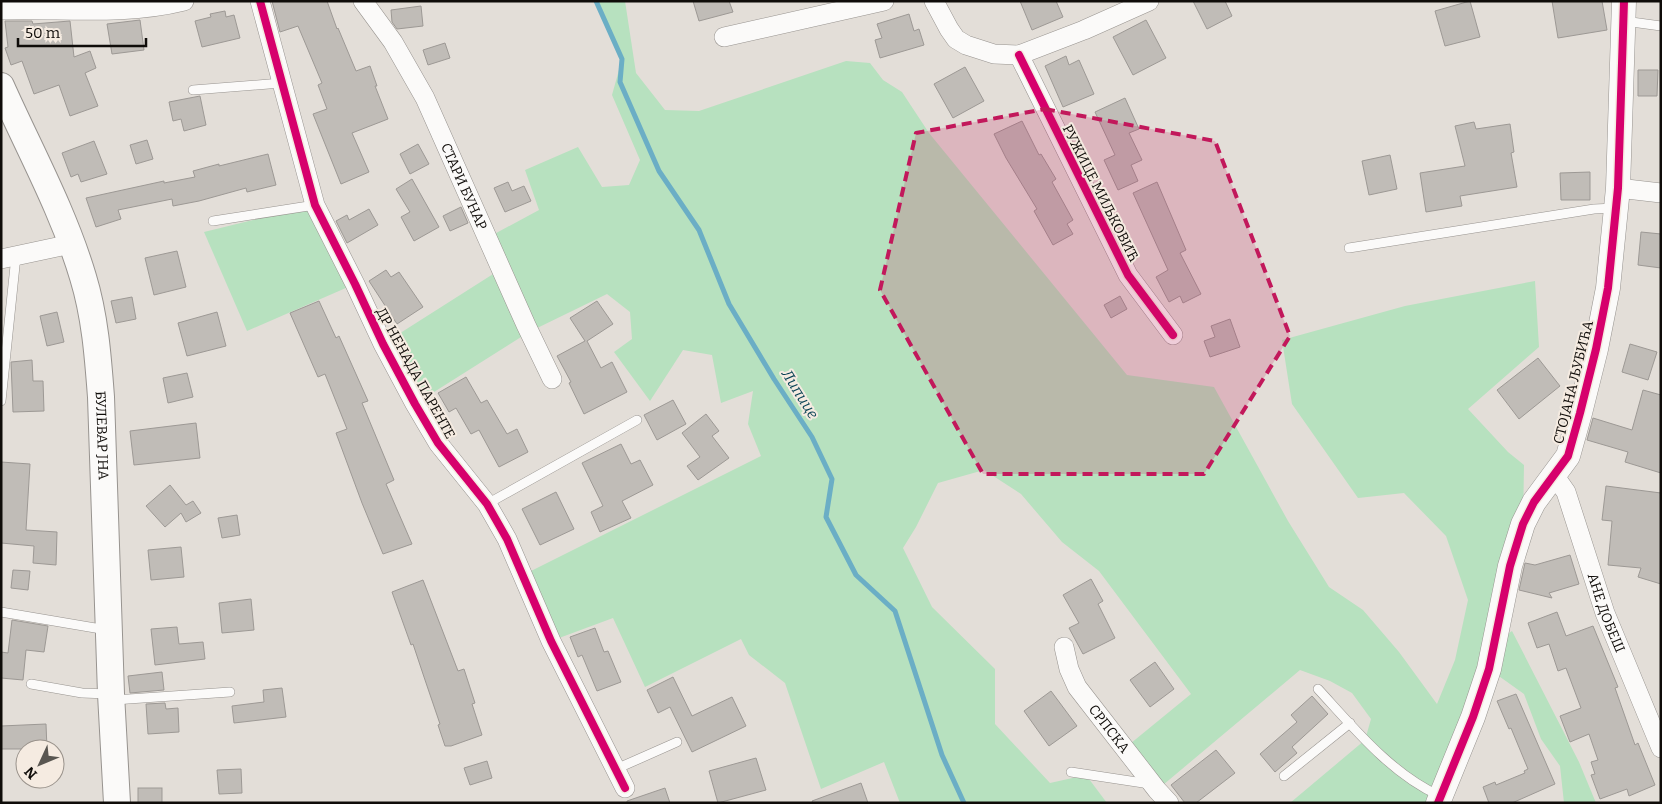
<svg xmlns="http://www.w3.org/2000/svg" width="1662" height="804" font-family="Bitter,serif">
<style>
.green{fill:#b7e1bf}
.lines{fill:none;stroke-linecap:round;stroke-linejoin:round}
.stream{stroke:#6baec5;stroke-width:5}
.building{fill:#c0bcb7;stroke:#9d9995}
.service-casing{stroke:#97938f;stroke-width:10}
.minor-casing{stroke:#97938f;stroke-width:20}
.tertiary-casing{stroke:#97938f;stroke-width:25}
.secondary-casing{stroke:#97938f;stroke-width:28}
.service{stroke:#fbfaf9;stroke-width:9}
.minor{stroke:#fbfaf9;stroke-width:19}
.tertiary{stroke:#fbfaf9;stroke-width:24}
.secondary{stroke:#fbfaf9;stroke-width:26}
.cycleway-casing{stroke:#f5ebe1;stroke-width:11}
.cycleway{stroke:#d6006c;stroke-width:8}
.marked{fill:#c2185b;fill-opacity:0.2;stroke:#c2185b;stroke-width:4;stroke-dasharray:10 6;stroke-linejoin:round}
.labels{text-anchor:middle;stroke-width:4;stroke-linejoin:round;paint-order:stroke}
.street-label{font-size:14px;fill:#0f0c09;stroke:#f5ebe1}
.water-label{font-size:15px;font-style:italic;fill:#043f52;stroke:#f5ebe1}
</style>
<rect width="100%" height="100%" fill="#e3ded8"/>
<g class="green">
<polygon points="596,1 625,1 636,73 665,110 699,111 846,61 870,63 883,80 902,92 929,133 1127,375 1214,387 1288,521 1329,587 1363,610 1399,652 1437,704 1455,660 1468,600 1446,536 1404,493 1358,498 1292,404 1282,340 1405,306 1535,281 1539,347 1468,409 1508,452 1524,465 1523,524 1495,643 1512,631 1579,762 1596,803 1564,803 1560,766 1541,739 1524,694 1489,669 1438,803 1290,803 1365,740 1371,719 1352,693 1330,681 1300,670 1157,790 1125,748 1191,694 1099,571 1062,542 1021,494 984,470 938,483 916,527 903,548 932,607 995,669 995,724 1050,783 1086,775 1107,803 900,803 884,762 821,789 785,683 749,655 741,639 645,687 613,618 551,641 523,575 761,456 748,424 753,391 721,403 712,355 683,350 650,401 614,352 632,339 630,312 607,294 529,332 415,404 383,344 501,269 487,238 539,210 525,170 578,147 602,187 629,185 640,160 612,95 622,59"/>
<polygon points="315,205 355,284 247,331 204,232"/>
</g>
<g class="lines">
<polyline class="stream" points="596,1 622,59 620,82 659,171 699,230 729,304 774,379 812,437 832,479 826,517 856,575 895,611 942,755 964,803"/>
</g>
<g class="building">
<polygon points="272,1 327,1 337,29 338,28 356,71 370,66 377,86 375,86 388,119 352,133 369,172 341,184 313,114 327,109 318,85 322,83 298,26 280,32"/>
<polygon points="693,1 729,1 733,12 699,21"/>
<polygon points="1020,1 1056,1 1063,17 1032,30"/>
<polygon points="1193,1 1225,1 1232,16 1207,29"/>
<polygon points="1470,1 1480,37 1445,46 1435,11"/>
<polygon points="1552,1 1602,1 1607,30 1558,38"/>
<polygon points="421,6 423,26 397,29 392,22 391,10"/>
<polygon points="225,11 226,17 234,15 240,38 202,47 195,21 211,17 210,14"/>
<polygon points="909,14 914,31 919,29 924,45 880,58 875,40 882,38 877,24"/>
<polygon points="140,20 144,50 112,54 107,24"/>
<polygon points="1146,20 1166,58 1133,75 1113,37"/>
<polygon points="5,21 32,21 33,24 70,21 74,57 90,51 96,68 85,73 98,106 70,116 59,85 34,94 22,61 11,65 5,48 8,47"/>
<polygon points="445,43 450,58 428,65 423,50"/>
<polygon points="1066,56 1069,65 1079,60 1094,94 1063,107 1045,66"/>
<polygon points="965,67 984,101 953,118 934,84"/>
<polygon points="1638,70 1658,70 1657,96 1638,96"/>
<polygon points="200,96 206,125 184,131 181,119 173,121 169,102"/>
<polygon points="1125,98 1139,129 1129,133 1142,160 1131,165 1138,181 1118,190 1104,160 1115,155 1095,112"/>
<polygon points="1022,121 1039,155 1041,154 1056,179 1052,182 1073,220 1067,224 1073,234 1053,245 1034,211 1037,209 1006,158 994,134"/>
<polygon points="1474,122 1476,129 1510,124 1514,152 1511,153 1517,187 1460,196 1462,206 1426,212 1420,173 1465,166 1455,126"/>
<polygon points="147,140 153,159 136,164 130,145"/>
<polygon points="94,141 107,174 81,182 78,174 71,177 62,153"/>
<polygon points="418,144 429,164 410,174 400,154"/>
<polygon points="268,154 276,185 247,192 246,188 199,201 173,206 172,199 118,210 121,219 96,227 86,198 164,181 164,183 195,177 193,171 219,164 219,166"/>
<polygon points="1390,155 1397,189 1369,195 1362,161"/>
<polygon points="1590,172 1590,200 1561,200 1560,173"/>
<polygon points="412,179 439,227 414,241 401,217 410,212 396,189"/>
<polygon points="508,182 512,191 524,186 531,201 505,212 494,188"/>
<polygon points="1157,182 1186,250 1180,253 1201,294 1183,303 1180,296 1169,302 1156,277 1168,270 1133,193"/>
<polygon points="461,207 468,223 450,231 443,216"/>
<polygon points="369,209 378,225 347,243 336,221 347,215 349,220"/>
<polygon points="1641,232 1661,234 1661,268 1638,265"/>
<polygon points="177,251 186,287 154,295 145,258"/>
<polygon points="386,270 391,277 399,272 423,307 397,324 369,281"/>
<polygon points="1120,296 1127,309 1111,318 1104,305"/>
<polygon points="132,297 136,319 116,323 111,301"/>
<polygon points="319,301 336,338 339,336 368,401 362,403 394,480 386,484 412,544 383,554 362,503 336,433 347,429 325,374 318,377 290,313"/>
<polygon points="597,301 613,324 587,341 601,368 612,362 627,392 584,414 569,383 571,382 557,356 585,341 570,318"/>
<polygon points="57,312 64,342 47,346 40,316"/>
<polygon points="217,312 226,346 187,356 178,323"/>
<polygon points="1230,319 1240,347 1210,357 1204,341 1215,337 1211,326"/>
<polygon points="1630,344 1657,352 1648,380 1622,372"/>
<polygon points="1538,358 1560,386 1519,419 1497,390"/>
<polygon points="32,360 33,381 43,381 44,411 13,412 11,362"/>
<polygon points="187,373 193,397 168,403 163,378"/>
<polygon points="466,377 481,403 487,400 507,434 517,429 528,452 499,467 479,430 471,434 456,408 449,412 438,393"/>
<polygon points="1643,390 1661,395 1661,473 1625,462 1628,452 1587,440 1593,418 1632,430"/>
<polygon points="673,400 686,424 657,440 644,415"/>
<polygon points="706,414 719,431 712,436 729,458 698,480 687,466 700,457 682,433"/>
<polygon points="196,423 200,458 134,465 130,431"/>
<polygon points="621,444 631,464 640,460 653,485 622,501 631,518 600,532 591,512 603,506 582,463"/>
<polygon points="1,462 30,464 26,530 57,532 56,565 33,563 34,546 1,543"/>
<polygon points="170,485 186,505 193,501 201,513 186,522 181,513 165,527 146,506"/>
<polygon points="1606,486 1661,493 1661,584 1638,577 1641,568 1608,565 1612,521 1602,520"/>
<polygon points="556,492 574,529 540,545 522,509"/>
<polygon points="237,515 240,535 222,538 218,518"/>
<polygon points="181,547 184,577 151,580 148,550"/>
<polygon points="1570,555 1579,584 1549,593 1552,598 1519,590 1525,563 1535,565"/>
<polygon points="13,570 30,571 28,590 11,588"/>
<polygon points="1091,579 1103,601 1098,604 1115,638 1083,654 1069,628 1079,623 1063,595"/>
<polygon points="423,580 458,671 464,669 475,703 472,704 482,735 451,746 445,746 438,725 440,724 424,677 413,644 411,645 392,592"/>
<polygon points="251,599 254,630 222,633 219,603"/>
<polygon points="1557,612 1566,636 1593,626 1618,687 1615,688 1635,745 1638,743 1655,785 1629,796 1627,789 1600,799 1591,775 1595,774 1591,762 1598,760 1589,734 1570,742 1560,716 1581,708 1566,668 1558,671 1549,644 1537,648 1528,623"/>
<polygon points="12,620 48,626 44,652 26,650 23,680 1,678 1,652 8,653"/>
<polygon points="177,627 179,644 203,642 205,659 155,665 151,629"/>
<polygon points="595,628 604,652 608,651 621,682 597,691 582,655 578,657 570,637"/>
<polygon points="1155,662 1174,689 1150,707 1130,680"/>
<polygon points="162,672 164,690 130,693 128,676"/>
<polygon points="673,677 692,716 732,697 746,726 692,752 670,707 658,713 647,690"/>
<polygon points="282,688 286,717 234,723 232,706 264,702 263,690"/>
<polygon points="1051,691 1077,726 1049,746 1024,711"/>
<polygon points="1516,694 1555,784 1512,803 1489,803 1483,787 1495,782 1496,785 1525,773 1524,771 1528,769 1511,728 1509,729 1497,701"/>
<polygon points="1312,696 1328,714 1292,747 1297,753 1275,772 1260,754 1297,722 1291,715"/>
<polygon points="165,703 166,709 178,708 179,732 148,734 146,704"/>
<polygon points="46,724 47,749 1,749 1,726"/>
<polygon points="1216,750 1235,773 1196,803 1185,803 1171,785"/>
<polygon points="756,758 766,790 718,803 709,771"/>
<polygon points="487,761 492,778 470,785 464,768"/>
<polygon points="241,769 242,793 219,794 217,770"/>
<polygon points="861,783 868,803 813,803 812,801"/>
<rect x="138" y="788" width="24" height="15"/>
<polygon points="665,788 670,803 627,803 627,801"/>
</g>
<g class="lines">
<g class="service-casing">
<g id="service">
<polyline points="1624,21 1661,26"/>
<polyline points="193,90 281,83"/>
<polyline points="213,221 315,205"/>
<polyline points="1349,248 1594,209 1615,208"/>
<polyline points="1,401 16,256"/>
<polyline points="487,504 637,420"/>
<polyline points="1,612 107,630"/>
<polyline points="31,684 82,693 108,694"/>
<path d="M1318,689c35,38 73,85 122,107"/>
<polyline points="114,700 230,692"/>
<polyline points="616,769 677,742"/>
<polyline points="1071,772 1150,784"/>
<polyline points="1284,776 1350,723"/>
</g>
</g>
<g class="minor-casing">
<g id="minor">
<polyline points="260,1 315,205 355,284 383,344 415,404 438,443 487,504 507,539 551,641 625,788"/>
<path id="s1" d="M363,1l30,41 32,56 101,227 26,54"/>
<polyline points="934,1 949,29 956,39 966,45 994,54 1019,55 1084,30 1149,1"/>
<path d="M1,10c61,-2 123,6 183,-9"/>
<polyline points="724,37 884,1"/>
<polyline points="1019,55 1128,275 1173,335"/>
<polyline points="1618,188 1661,193"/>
<polyline points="1,259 71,244"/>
<path id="s2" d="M1554,475l12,17 39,121 56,135"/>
<path id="s3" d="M1064,647l5,22 8,18 80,103 12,13"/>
</g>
</g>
<g class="tertiary-casing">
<polyline id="tertiary" points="1438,803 1473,717 1489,669 1510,566 1523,524 1534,502 1568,456 1580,413 1596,349 1608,288 1618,188 1624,1"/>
</g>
<g class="secondary-casing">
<g id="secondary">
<path id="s4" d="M1,86c28,63 62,124 82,191 12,39 15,80 18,120l10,297 6,109"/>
</g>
</g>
<use href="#service" class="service"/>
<use href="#minor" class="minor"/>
<use href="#tertiary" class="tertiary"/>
<use href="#secondary" class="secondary"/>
<g class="cycleway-casing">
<g id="cycleway">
<polyline points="260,1 315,205 355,284 383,344 415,404 438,443 487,504 507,539 551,641 625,788"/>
<polyline points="1019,55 1128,275 1173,335"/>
<polyline points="1438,803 1473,717 1489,669 1510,566 1523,524 1534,502 1568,456 1580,413 1596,349 1608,288 1618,188 1624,1"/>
</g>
</g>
<use href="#cycleway" class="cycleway"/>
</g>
<path class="marked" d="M1045,109l170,32 75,195 -86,138h-221l-103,-184 36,-157z"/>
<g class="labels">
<g class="street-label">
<text dy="5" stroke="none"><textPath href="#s1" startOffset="212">СТАРИ БУНАР</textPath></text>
<text transform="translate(1101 193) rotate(63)" y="5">РУЖИЦЕ МИЉКОВИЋ</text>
<text transform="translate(416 373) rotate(61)" y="5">ДР НЕНАДА ПАРЕНТЕ</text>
<text transform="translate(1573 382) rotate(-76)" y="5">СТОЈАНА ЉУБИЋА</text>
<text dy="5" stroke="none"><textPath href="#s4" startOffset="368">БУЛЕВАР ЈНА</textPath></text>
<text dy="5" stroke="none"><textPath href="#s2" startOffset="148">АНЕ ДОБЕШ</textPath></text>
<text dy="5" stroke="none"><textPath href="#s3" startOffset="95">СРПСКА</textPath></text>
</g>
<g class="water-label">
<text transform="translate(800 394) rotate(58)" y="5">Липице</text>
</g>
</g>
<rect width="1662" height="804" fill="none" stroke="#0f0c09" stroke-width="5"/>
<g transform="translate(40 764) rotate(226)"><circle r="24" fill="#f5ebe1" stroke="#99928b"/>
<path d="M0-4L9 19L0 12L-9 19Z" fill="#595651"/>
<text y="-8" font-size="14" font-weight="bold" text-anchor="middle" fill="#0f0c09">N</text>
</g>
<path d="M18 38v8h128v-8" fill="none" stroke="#0f0c09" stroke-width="2.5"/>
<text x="25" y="38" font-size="15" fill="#0f0c09" stroke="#f5ebe1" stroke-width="4" paint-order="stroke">50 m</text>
</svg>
